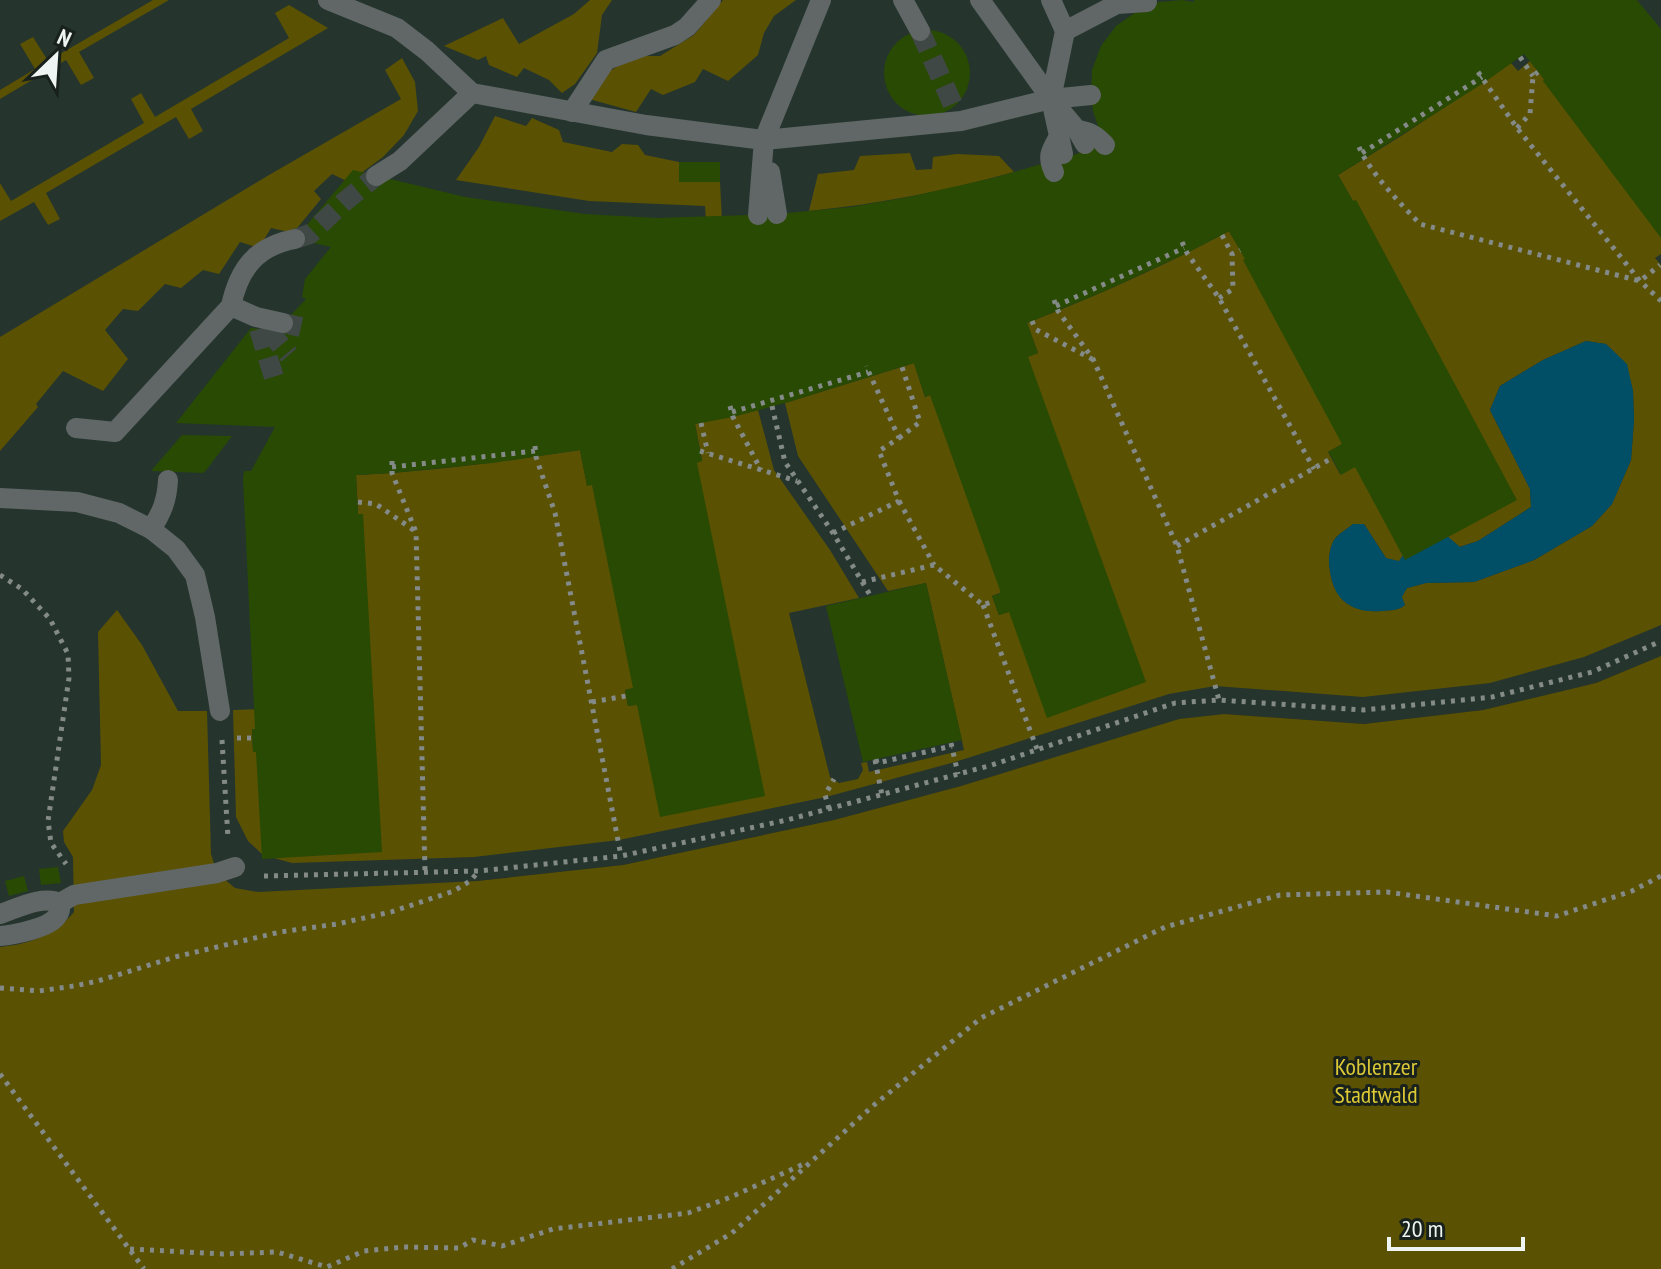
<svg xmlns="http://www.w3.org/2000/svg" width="1661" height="1269" font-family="'PT Sans Narrow',sans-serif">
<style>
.built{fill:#25352e}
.green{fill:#5a5103}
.water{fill:#014e67}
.building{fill:#284a03}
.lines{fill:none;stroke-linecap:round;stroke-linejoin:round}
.minor-tunnel{stroke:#404845;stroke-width:20;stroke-dasharray:20 10;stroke-linecap:butt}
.path{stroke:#838a87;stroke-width:5;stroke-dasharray:4 6;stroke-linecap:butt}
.minor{stroke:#616767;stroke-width:20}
.labels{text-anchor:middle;stroke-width:6;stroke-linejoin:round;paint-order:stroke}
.park-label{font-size:24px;fill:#dcc936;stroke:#18211c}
</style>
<rect width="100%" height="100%" fill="#212a26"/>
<polygon class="built" points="0,0 1661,0 1661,656 1596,683 1483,710 1364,724 1224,714 1179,719 961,786 834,820 623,865 476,881 0,956"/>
<g class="green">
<polygon points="153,0 169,0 79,52 94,78 81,85 66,60 0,99 0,90 35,69 20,44 33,37 48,61"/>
<polygon points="590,0 612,0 602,15 597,53 575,84 562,93 549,80 524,68 517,77 489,65 486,56 478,60 444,46 503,18 519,44 574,14"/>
<polygon points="723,0 796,0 774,16 764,33 758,55 728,81 703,69 695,82 663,95 651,89 636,112 589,99 597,79 634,56 660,56 694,35"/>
<polygon points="289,5 328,28 191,109 203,131 189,139 176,117 46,193 60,219 48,225 34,202 0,221 0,183 11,201 144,123 131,99 141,93 155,117 289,38 275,13"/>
<polygon points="402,58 415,82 418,111 404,135 383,157 349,182 332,174 314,191 321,199 293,233 271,228 259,248 240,242 219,274 203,270 181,288 165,284 138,311 123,309 105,330 128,359 103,391 63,371 36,404 38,407 0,451 0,337 269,175 401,99 385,70"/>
<path d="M1530,61l14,18 6,-4 111,149v30l-6,4 6,7v360l-77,32 -94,26 -127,14 -148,-11 -46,8 -214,68 -129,35 -207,43 -145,17 -182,6 -29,-8 -15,-14 -12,-24 -3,-107 29,-1 1,20 -11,1 1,21h11l6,99 103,-6 -18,-330 3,-1 -2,-38c75,-3 150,-14 224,-25l7,35 14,-3 42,204 -18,4 3,16 19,-3 21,103 86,-18 -66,-323 14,-5 -7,-36 63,-14 16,60 56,80 29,48 -70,15 41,164 9,6 19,-4 5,-9 -2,-7 6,-1 2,10 95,-22 -38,-167 -38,8 -90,-135 -13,-53 129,-40 11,34 13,-5 72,197 -18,7 7,19 18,-6 35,97 82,-29 -115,-317 19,-7 -11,-30c69,-27 137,-57 202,-92l16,27 7,-3 99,184 -23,13 12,22 23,-12 46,85 -10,15 -13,-4 -22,-34h-11c-6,5 -15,10 -19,16 -5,9 -6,21 -4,31 4,29 22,42 51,40 9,-1 17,0 24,-6l-4,-8 6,-9 19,-5 48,-1 60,-22 58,-34 20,-22 19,-44 3,-40 -1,-29 -7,-27 -20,-20 -20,-3 -43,19 -43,26 -10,24 40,79 1,18 -53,34 -19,6 -19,-17 64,-35 -157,-290 6,-4 -15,-26 63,-39 110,-73 7,8z"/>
<polygon points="495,116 526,126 532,118 559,130 563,142 612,152 622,144 638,145 645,155 679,162 680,182 720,182 722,221 706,221 705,206 589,201 456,180 479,147"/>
<path d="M910,153l6,17 16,-1 1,-12 24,-3 42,2 15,16c-67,19 -136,32 -205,39l9,-37 36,-4 6,-14z"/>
<path d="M117,610l25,35 36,66h29l4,143 6,19 18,15 23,4 219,-11 146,-16 211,-45 127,-34 218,-67 45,-5 140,10 119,-14 113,-27 65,-27v613h-1661v-322c30,-3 54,-12 74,-35l-1,-55 -9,-15 -1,-11 29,-41 9,-25 -3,-133z"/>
</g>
<path class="water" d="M1586,341l20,3 21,20 6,27 1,29 -3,40 -19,44 -20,22 -58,34 -60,22 -48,1 -19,5 -5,9 3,8c-7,6 -15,5 -24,6 -29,2 -47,-10 -51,-40 -2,-10 -1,-22 4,-31 4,-6 13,-11 19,-16h11l22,34 13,3 10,-14 31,-17 20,17 18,-6 53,-34 -1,-18 -40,-79 10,-24 43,-26z"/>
<g class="building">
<polygon points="1182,0 1194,2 1194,0 1637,0 1661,29 1661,238 1543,81 1544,79 1524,54 1485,82 1338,175 1353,201 1356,200 1517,500 1405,560 1355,467 1341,475 1332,458 1328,452 1342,444 1243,260 1245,259 1229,231 1187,253 1105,291 1027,323 1038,353 1028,357 1146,682 1047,718 1009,612 999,615 992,596 1001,593 930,395 925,397 914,363 785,403 733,417 695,424 702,461 697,463 765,796 660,817 637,705 628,706 625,690 633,688 592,485 587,486 580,450 492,463 392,473 356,475 358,514 363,514 382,852 262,859 256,752 253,752 252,729 255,729 243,479 244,471 251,471 275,427 176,423 251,328 276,331 306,299 302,297 305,279 331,247 295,239 353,170 465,197 585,214 657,218 777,214 851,207 909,197 997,177 1058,159 1070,153 1074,155 1079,153 1080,148 1108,143 1098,126 1093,111 1091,95 1092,70 1101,46 1116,26 1136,12 1159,2"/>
<circle cx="927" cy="73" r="43"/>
<rect x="679" y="162" width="41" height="20"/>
<polygon points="182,435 232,436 204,473 151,471"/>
<polygon points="926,583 962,740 863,762 826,606"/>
<polygon points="58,867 61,883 41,885 39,869"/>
<polygon points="24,876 28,891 9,896 5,881"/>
</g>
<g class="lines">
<g class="minor-tunnel">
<polyline points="920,31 954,107"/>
<polyline points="295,239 310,234 344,202 376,176"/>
<polyline points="283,323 301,327"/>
<polyline points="259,329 276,384"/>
<polyline points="268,330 289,355"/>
</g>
<g class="path">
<polyline points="1520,57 1533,76"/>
<polyline points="1478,72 1517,128 1640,281 1661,301"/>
<polyline points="1517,128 1530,114 1533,76 1538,72"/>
<path d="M1359,147c11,26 42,57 61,77l220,57 20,-16"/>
<polyline points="1362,153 1482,77"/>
<polyline points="1222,235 1232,254"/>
<polyline points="1182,242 1187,253 1219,298 1314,469"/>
<polyline points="1219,298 1233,289 1232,254 1240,250"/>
<polyline points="1054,300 1058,311 1093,359 1177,546 1219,700"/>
<polyline points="1056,306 1184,248"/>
<polyline points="1032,321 1035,329 1092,359"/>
<polyline points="730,406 733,417 761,470"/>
<polyline points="772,406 785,462 833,533 870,595"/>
<polyline points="732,412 868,372"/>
<polyline points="701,423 708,453"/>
<polyline points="899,438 920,422 902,367"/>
<polyline points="535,446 536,457 555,513 621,856"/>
<polyline points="700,451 797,481"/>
<polyline points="392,461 392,473 416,532 425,871"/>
<polyline points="392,467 535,451"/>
<polyline points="899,501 934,565"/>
<polyline points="358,502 376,504 415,531"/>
<polyline points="833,533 899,501 879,451 899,438 866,366"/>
<polyline points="1177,546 1332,458"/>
<polyline points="0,575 22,589 50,619 68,654 69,678 48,821 51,843 66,864"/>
<polyline points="862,582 934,565 983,605 994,601"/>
<polyline points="983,605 1037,749"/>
<polyline points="592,702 626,696"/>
<polyline points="237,738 252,738"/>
<polyline points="222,740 228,838"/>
<polyline points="951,743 958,774"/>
<polyline points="876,759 877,763 952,746"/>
<polyline points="875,760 882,795"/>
<polyline points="829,809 825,795 834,779"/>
<polyline points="264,876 479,871 621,856 787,820 992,765 1175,703 1219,700 1364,710 1492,697 1592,672 1661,641"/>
<polyline points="0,988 39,991 74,986 98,981 175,957 280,932 337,924 391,912 454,891 470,881 479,871"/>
<polyline points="0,1074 144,1269"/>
<polyline points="130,1249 223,1254 277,1252 327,1267 364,1251 403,1247 459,1248 473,1240 502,1246 553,1229 688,1213 731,1197 806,1163"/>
<polyline points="672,1269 732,1233 874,1105 981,1018 1165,927 1280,895 1387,892 1557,916 1632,891 1661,876"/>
</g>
<g class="minor">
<polyline points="328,0 397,28 427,51 472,93 646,125 764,140 961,121 1051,99 1091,95"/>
<polyline points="903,0 920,31"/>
<polyline points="980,0 1051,99 1077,130 1085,144"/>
<polyline points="1051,0 1065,31 1051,99 1063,154"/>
<polyline points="1065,31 1117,4 1147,2"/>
<polyline points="572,112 606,60 675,35 687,27 711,0"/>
<path d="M1077,130c13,2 19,5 28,15"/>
<polyline points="770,172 777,214"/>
<path d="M1054,172c-7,-15 -4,-20 4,-34"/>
<polyline points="376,176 400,161 472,93"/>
<polyline points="758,215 764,140 821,0"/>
<polyline points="231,306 256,317 283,323"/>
<path d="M76,428l39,4 116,-126c8,-37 25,-60 64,-67"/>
<polyline points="0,498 77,502 119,513 151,529 176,549 195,575 205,617 220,711"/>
<path d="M151,529c11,-16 16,-29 17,-49"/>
<path d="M0,914c18,-6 42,-19 60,-11"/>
<path d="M0,936c13,-1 50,-8 57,-20 4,-5 3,-7 3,-13l14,-8 143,-22 18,-6"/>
</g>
</g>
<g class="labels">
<g class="park-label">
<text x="1376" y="1075">Koblenzer<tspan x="1376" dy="28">Stadtwald</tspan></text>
</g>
</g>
<g transform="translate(56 56) rotate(25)" stroke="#18211c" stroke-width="6" paint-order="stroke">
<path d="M0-6L14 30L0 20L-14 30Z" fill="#eff5f2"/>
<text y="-12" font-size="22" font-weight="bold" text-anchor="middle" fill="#eff5f2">N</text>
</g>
<path d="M1389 1237v12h134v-12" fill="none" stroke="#eff5f2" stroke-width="4"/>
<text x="1401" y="1237" font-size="24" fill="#eff5f2" stroke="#18211c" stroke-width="6" paint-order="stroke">20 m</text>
</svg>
